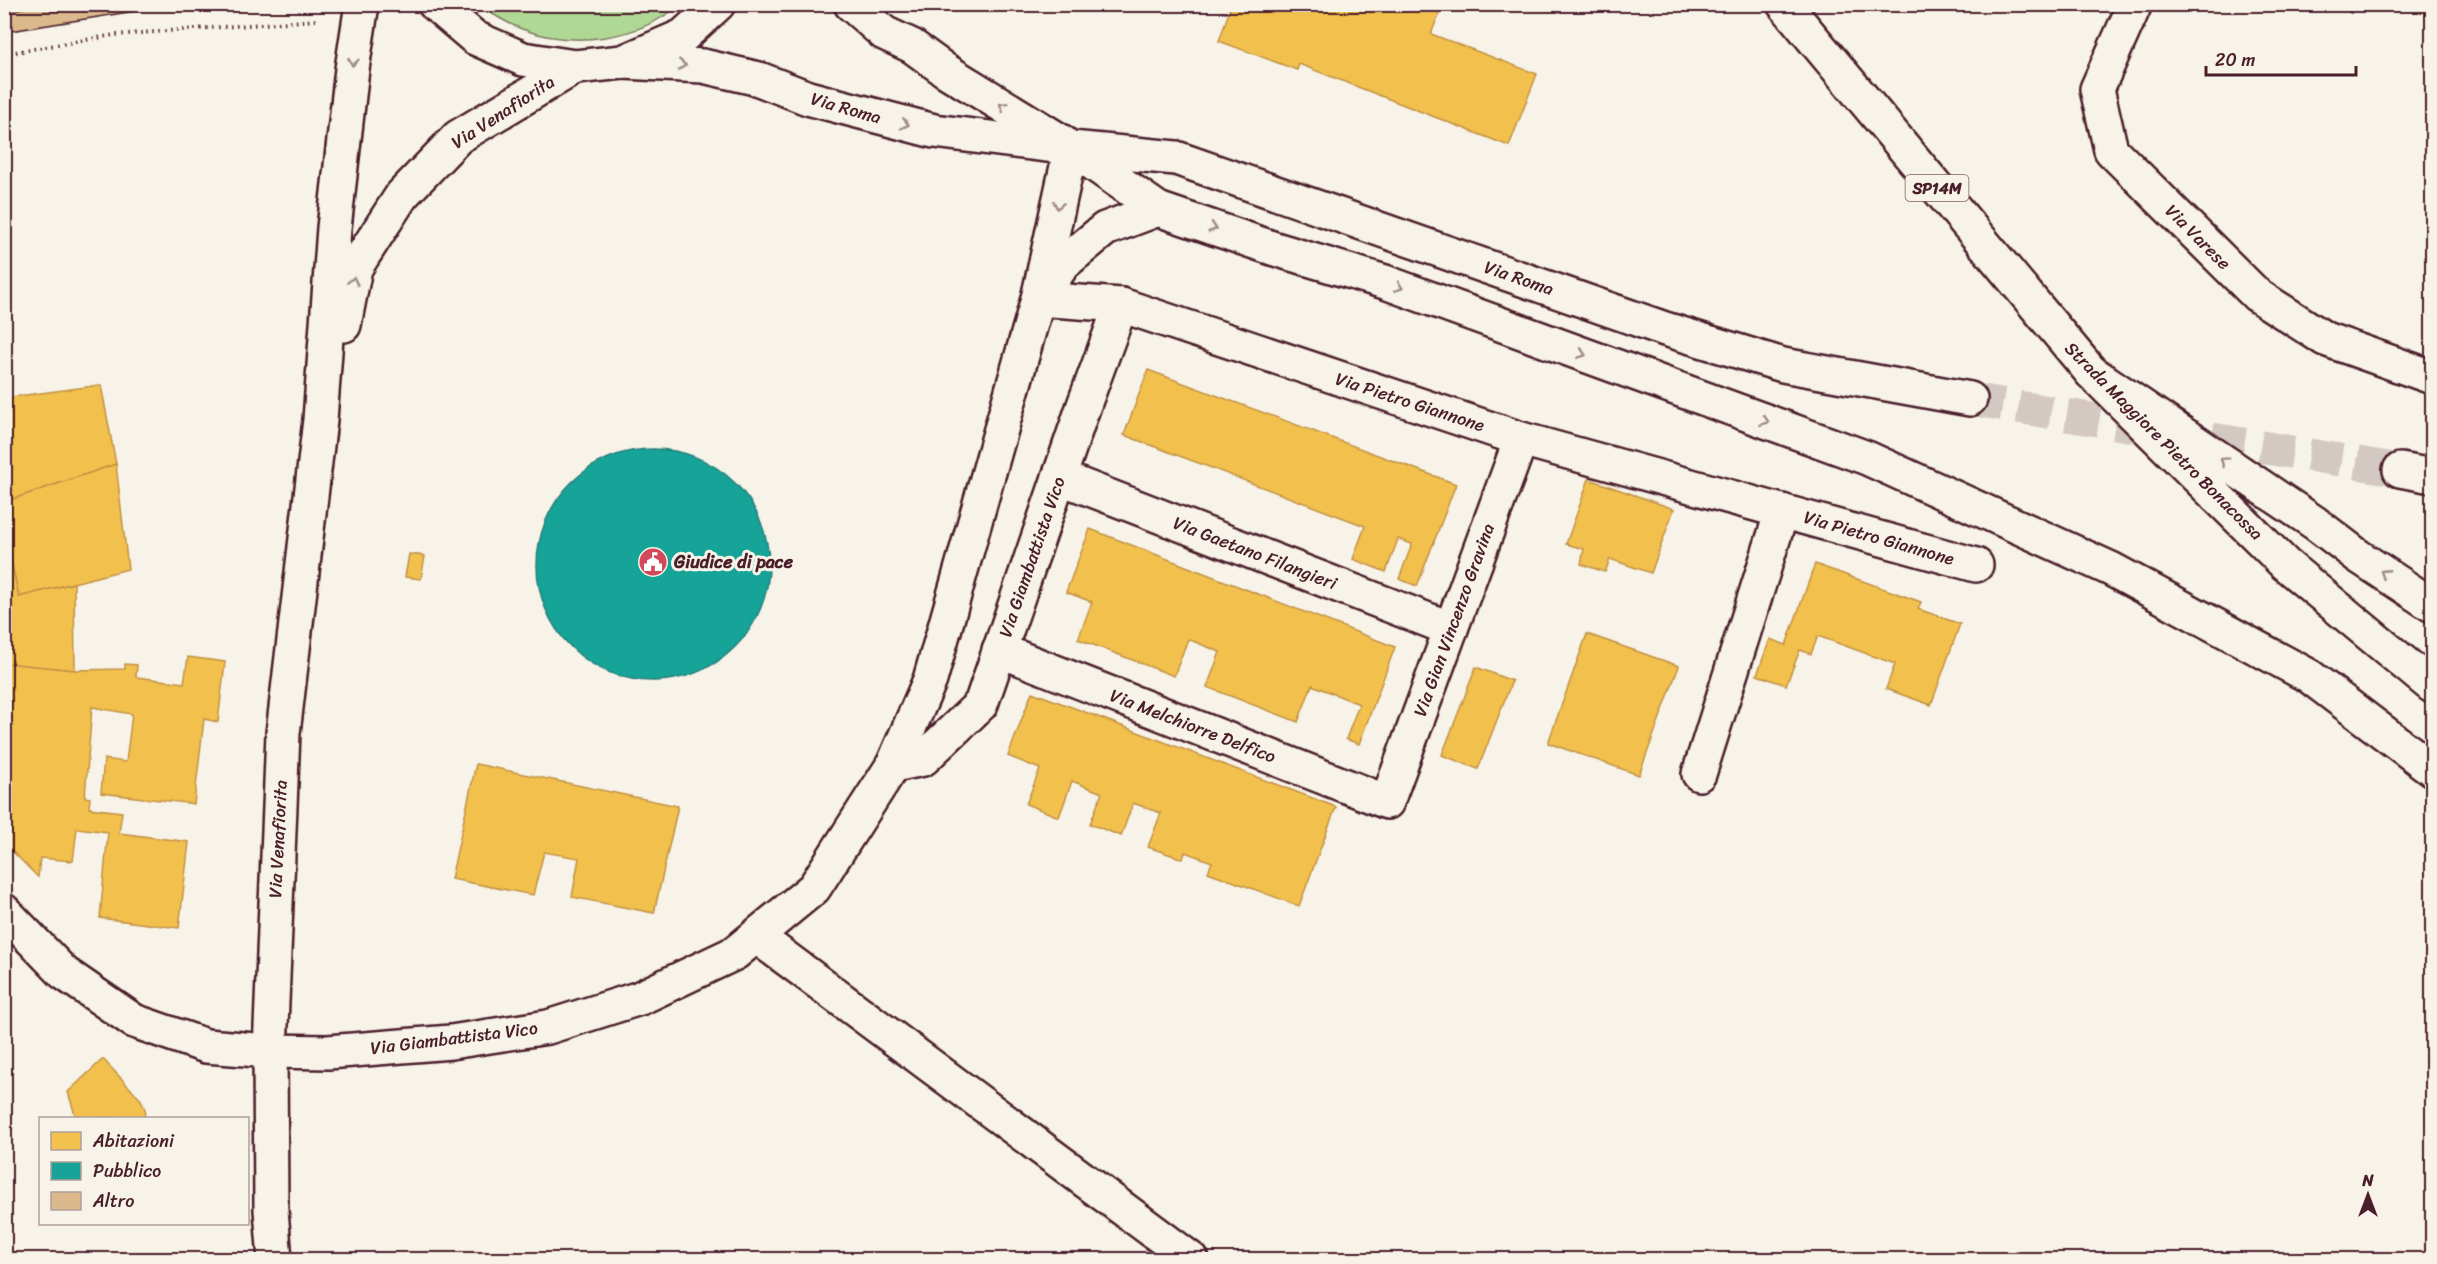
<svg xmlns="http://www.w3.org/2000/svg" width="2437" height="1264" font-family="Sriracha,sans-serif">
<style>
.green{fill:#afd895;stroke:#7c7c60;stroke-width:1.5}
.homes{fill:#f2c14e;stroke:#c09044;stroke-width:1.5}
.public{fill:#17a398;stroke:#267b77;stroke-width:1.5}
.building{fill:#dbb98d;stroke:#4a1f2b;stroke-width:1.5}
.lines{fill:none;stroke-linecap:round;stroke-linejoin:round}
.secondary-tunnel{stroke:#d4c9c2;stroke-width:33;stroke-dasharray:33 16;stroke-linecap:butt}
.street-casing{stroke:#4a1f2b;stroke-width:38}
.secondary-casing{stroke:#4a1f2b;stroke-width:38}
.primary-casing{stroke:#4a1f2b;stroke-width:38}
.highway-casing{stroke:#4a1f2b;stroke-width:38}
.path{stroke:#4a1f2b;stroke-width:4;stroke-dasharray:1.5 4.5;stroke-linecap:butt}
.street{stroke:#f7f3e8;stroke-width:33}
.secondary{stroke:#f7f3e8;stroke-width:33}
.primary{stroke:#f7f3e8;stroke-width:33}
.highway{stroke:#f7f3e8;stroke-width:33}
.oneway{stroke:#a0898a}
.labels{text-anchor:middle;stroke-width:6;stroke-linejoin:round;paint-order:stroke}
.shield{fill:#f7f3e8;stroke:#7e5f64;stroke-width:1.5}
.shield-label{font-size:16px;font-weight:bold;fill:#4a1f2b}
.street-label{font-size:18px;fill:#4a1f2b;stroke:#f7f3e8}
.poi-label{font-size:18px;font-weight:bold;fill:#4a1f2b;stroke:#f7f3e8;text-anchor:start}
</style>
<rect width="100%" height="100%" fill="#f7f3e8"/>
<filter id="ink" filterUnits="userSpaceOnUse"><feTurbulence type="fractalNoise" baseFrequency=".0167" numOctaves="2"/><feDisplacementMap in="SourceGraphic" scale="12" xChannelSelector="R" yChannelSelector="G"/><feConvolveMatrix kernelMatrix="1 2 1 2 8 2 1 2 1" color-interpolation-filters="sRGB"/></filter>
<g filter="url(#ink)">
<path class="green" d="M478,5h201c-41,35 -107,43 -157,24 -16,-6 -30,-15 -44,-24z"/>
<g class="homes">
<polygon points="1220,4 1443,4 1431,34 1537,74 1509,146 1299,64 1297,70 1219,41 1230,9"/>
<polygon points="1148,370 1456,484 1417,586 1399,579 1412,544 1398,539 1386,572 1353,559 1365,526 1124,435"/>
<polygon points="101,385 116,464 4,502 4,398"/>
<polygon points="116,464 128,569 19,597 4,528 4,502"/>
<polygon points="1589,479 1674,509 1651,573 1610,559 1605,572 1581,564 1584,549 1566,544"/>
<polygon points="1090,529 1395,647 1359,744 1346,739 1359,704 1312,685 1298,722 1207,687 1220,652 1188,639 1174,676 1078,639 1092,602 1066,592"/>
<polygon points="9,552 19,597 74,583 75,670 4,663 4,553"/>
<polygon points="409,554 425,556 421,579 405,577"/>
<polygon points="1815,564 1921,602 1918,609 1960,624 1931,705 1886,689 1895,664 1818,636 1811,654 1800,650 1786,685 1757,675 1770,639 1786,645"/>
<polygon points="1587,634 1679,666 1639,775 1548,743"/>
<polygon points="188,657 225,662 218,722 204,719 194,804 101,793 104,759 126,762 132,714 92,707 85,797 90,798 89,808 122,812 119,833 189,842 179,928 100,918 108,832 77,828 73,861 40,858 38,877 4,843 4,663 75,670 125,669 125,664 137,665 136,677 184,683"/>
<polygon points="1476,667 1512,681 1478,769 1442,755"/>
<polygon points="1032,692 1336,807 1299,906 1208,872 1212,862 1185,852 1183,859 1148,847 1161,813 1133,803 1121,836 1090,824 1102,793 1072,781 1059,817 1026,804 1040,769 1008,756"/>
<polygon points="476,764 678,806 654,913 572,897 579,858 544,852 533,895 451,879"/>
<polygon points="103,1059 141,1100 146,1112 143,1118 76,1118 68,1092"/>
</g>
<circle class="public" cx="653" cy="565" r="116"/>
<g class="building">
<polygon points="47,4 179,4 4,32 4,11"/>
<polygon points="2334,4 2355,4 2351,13"/>
</g>
<g class="lines">
<polyline class="secondary-tunnel" points="1970,399 2400,470"/>
<g class="street-casing">
<g id="street">
<polyline points="2135,4 2097,89 2111,150 2257,295 2325,339 2432,377"/>
<polyline points="1038,299 1121,305 1521,439 1976,565"/>
<polyline points="1059,477 1451,629"/>
<polyline points="999,650 1387,802 1521,439"/>
<polyline points="893,765 923,759 981,704 1084,405 1121,305"/>
<polyline points="1699,774 1782,511"/>
<polyline points="756,936 1192,1260"/>
</g>
</g>
<g class="secondary-casing">
<g id="secondary">
<polyline points="435,4 475,38 523,59 575,67 623,62 683,36 718,4"/>
<polyline points="851,4 884,33 912,46 945,70 1062,142"/>
<polyline points="623,62 703,66 759,79 808,98 934,131 1071,148 1176,158 1665,329 1783,365 1970,399"/>
<polyline points="1043,292 1064,263 1105,229 1158,209"/>
<polyline points="344,325 355,268 402,195 458,137 575,67"/>
<polyline points="2400,470 2432,476"/>
<polyline points="4,911 64,973 134,1021 206,1046 270,1051 328,1052 451,1042 548,1027 640,998 735,953 814,888 893,765 930,680 1038,299 1071,148"/>
<polyline points="275,1260 271,1210 270,1051 283,733 320,420 334,228 352,69 362,4"/>
</g>
</g>
<g class="primary-casing">
<g id="primary">
<polyline points="1784,4 2091,372 2285,564 2432,686"/>
<polyline points="1071,148 1158,209 1275,249 1385,282 1867,458 2111,569 2309,676 2432,769"/>
</g>
</g>
<g class="highway-casing">
<polyline id="highway" points="2091,372 2315,523 2358,556 2432,605"/>
</g>
<polyline class="path" points="4,54 114,35 317,20"/>
<use href="#street" class="street"/>
<use href="#secondary" class="secondary"/>
<use href="#primary" class="primary"/>
<use href="#highway" class="highway"/>
</g>
<defs><path id="oneway-chevron" d="M-2-3.5L2.5 0L-2 3.5" fill="none" stroke-width="1.6" stroke-linecap="round" stroke-linejoin="round" transform="scale(1.5)"/></defs>
<g class="oneway">
<use href="#oneway-chevron" transform="translate(353 62) rotate(98)"/>
<use href="#oneway-chevron" transform="translate(682 65) rotate(3)"/>
<use href="#oneway-chevron" transform="translate(1003 106) rotate(-148)"/>
<use href="#oneway-chevron" transform="translate(905 124) rotate(13)"/>
<use href="#oneway-chevron" transform="translate(1058 205) rotate(102)"/>
<use href="#oneway-chevron" transform="translate(1213 228) rotate(19)"/>
<use href="#oneway-chevron" transform="translate(353 281) rotate(-78)"/>
<use href="#oneway-chevron" transform="translate(1399 287) rotate(20)"/>
<use href="#oneway-chevron" transform="translate(1582 354) rotate(20)"/>
<use href="#oneway-chevron" transform="translate(1765 421) rotate(20)"/>
<use href="#oneway-chevron" transform="translate(2224 461) rotate(-146)"/>
<use href="#oneway-chevron" transform="translate(2384 573) rotate(-147)"/>
</g>
</g>
<defs>
<g id="civic-disc" transform="scale(1.5)"><circle r="9.5" fill="#d1495b" stroke="#f7f3e8"/><path d="M-.6-6.5H3V-4.5H.6V-3L4-1V1h2V6H-6V1h2V-1L-.6-3ZM-1.2 2.5V6h2.4V2.5Z" fill="#fff"/></g>
</defs>
<g fill-rule="evenodd">
<use href="#civic-disc" x="653" y="562"/>
</g>
<g class="labels">
<rect class="shield" x="1905.5" y="175" width="63" height="26" rx="4.5"/>
<g class="shield-label">
<text x="1937" y="194">SP14M</text>
</g>
<g class="street-label">
<text transform="translate(846 108) rotate(16)" y="6">Via Roma</text>
<text transform="translate(503 112) rotate(-33)" y="6">Via Venafiorita</text>
<text transform="translate(2198 237) rotate(45)" y="6">Via Varese</text>
<text transform="translate(1519 278) rotate(19)" y="6">Via Roma</text>
<text transform="translate(1410 402) rotate(18)" y="6">Via Pietro Giannone</text>
<text transform="translate(2164 441) rotate(45)" y="6">Strada Maggiore Pietro Bonacossa</text>
<text transform="translate(1879 538) rotate(16)" y="6">Via Pietro Giannone</text>
<text transform="translate(1255 553) rotate(21)" y="6">Via Gaetano Filangieri</text>
<text transform="translate(1032 557) rotate(-71)" y="6">Via Giambattista Vico</text>
<text transform="translate(1454 620) rotate(-70)" y="6">Via Gian Vincenzo Gravina</text>
<text transform="translate(1193 726) rotate(21)" y="6">Via Melchiorre Delfico</text>
<text transform="translate(278 839) rotate(-87)" y="6">Via Venafiorita</text>
<text transform="translate(454 1038) rotate(-7)" y="6">Via Giambattista Vico</text>
</g>
<g class="poi-label">
<text x="674" y="568">Giudice di pace</text>
</g>
</g>
<rect width="2437" height="1264" fill="none" stroke="#f7f3e8" stroke-width="24"/>
<rect x="12" y="12" width="2413" height="1240" fill="none" stroke="#4a1f2b" stroke-width="2" filter="url(#ink)"/>
<rect x="39" y="1117" width="210" height="108" fill="#f7f3e8" stroke="#b29e9c" stroke-width="1.5"/>
<rect x="51" y="1132" width="30" height="18" fill="#f2c14e" stroke="#b29e9c" stroke-width="1.5"/>
<text x="93" y="1147" font-size="18" fill="#4a1f2b">Abitazioni</text>
<rect x="51" y="1162" width="30" height="18" fill="#17a398" stroke="#b29e9c" stroke-width="1.5"/>
<text x="93" y="1177" font-size="18" fill="#4a1f2b">Pubblico</text>
<rect x="51" y="1192" width="30" height="18" fill="#dbb98d" stroke="#b29e9c" stroke-width="1.5"/>
<text x="93" y="1207" font-size="18" fill="#4a1f2b">Altro</text>
<g transform="translate(2368 1195)" stroke="#f7f3e8" stroke-width="4.5" paint-order="stroke">
<path d="M0-4.5L10 22L0 15L-10 22Z" fill="#4a1f2b"/>
<text y="-9" font-size="16" font-weight="bold" text-anchor="middle" fill="#4a1f2b">N</text>
</g>
<path d="M2206 66v9h150v-9" fill="none" stroke="#4a1f2b" stroke-width="3"/>
<text x="2215" y="66" font-size="18" fill="#4a1f2b" stroke="#f7f3e8" stroke-width="4.5" paint-order="stroke">20 m</text>
</svg>
